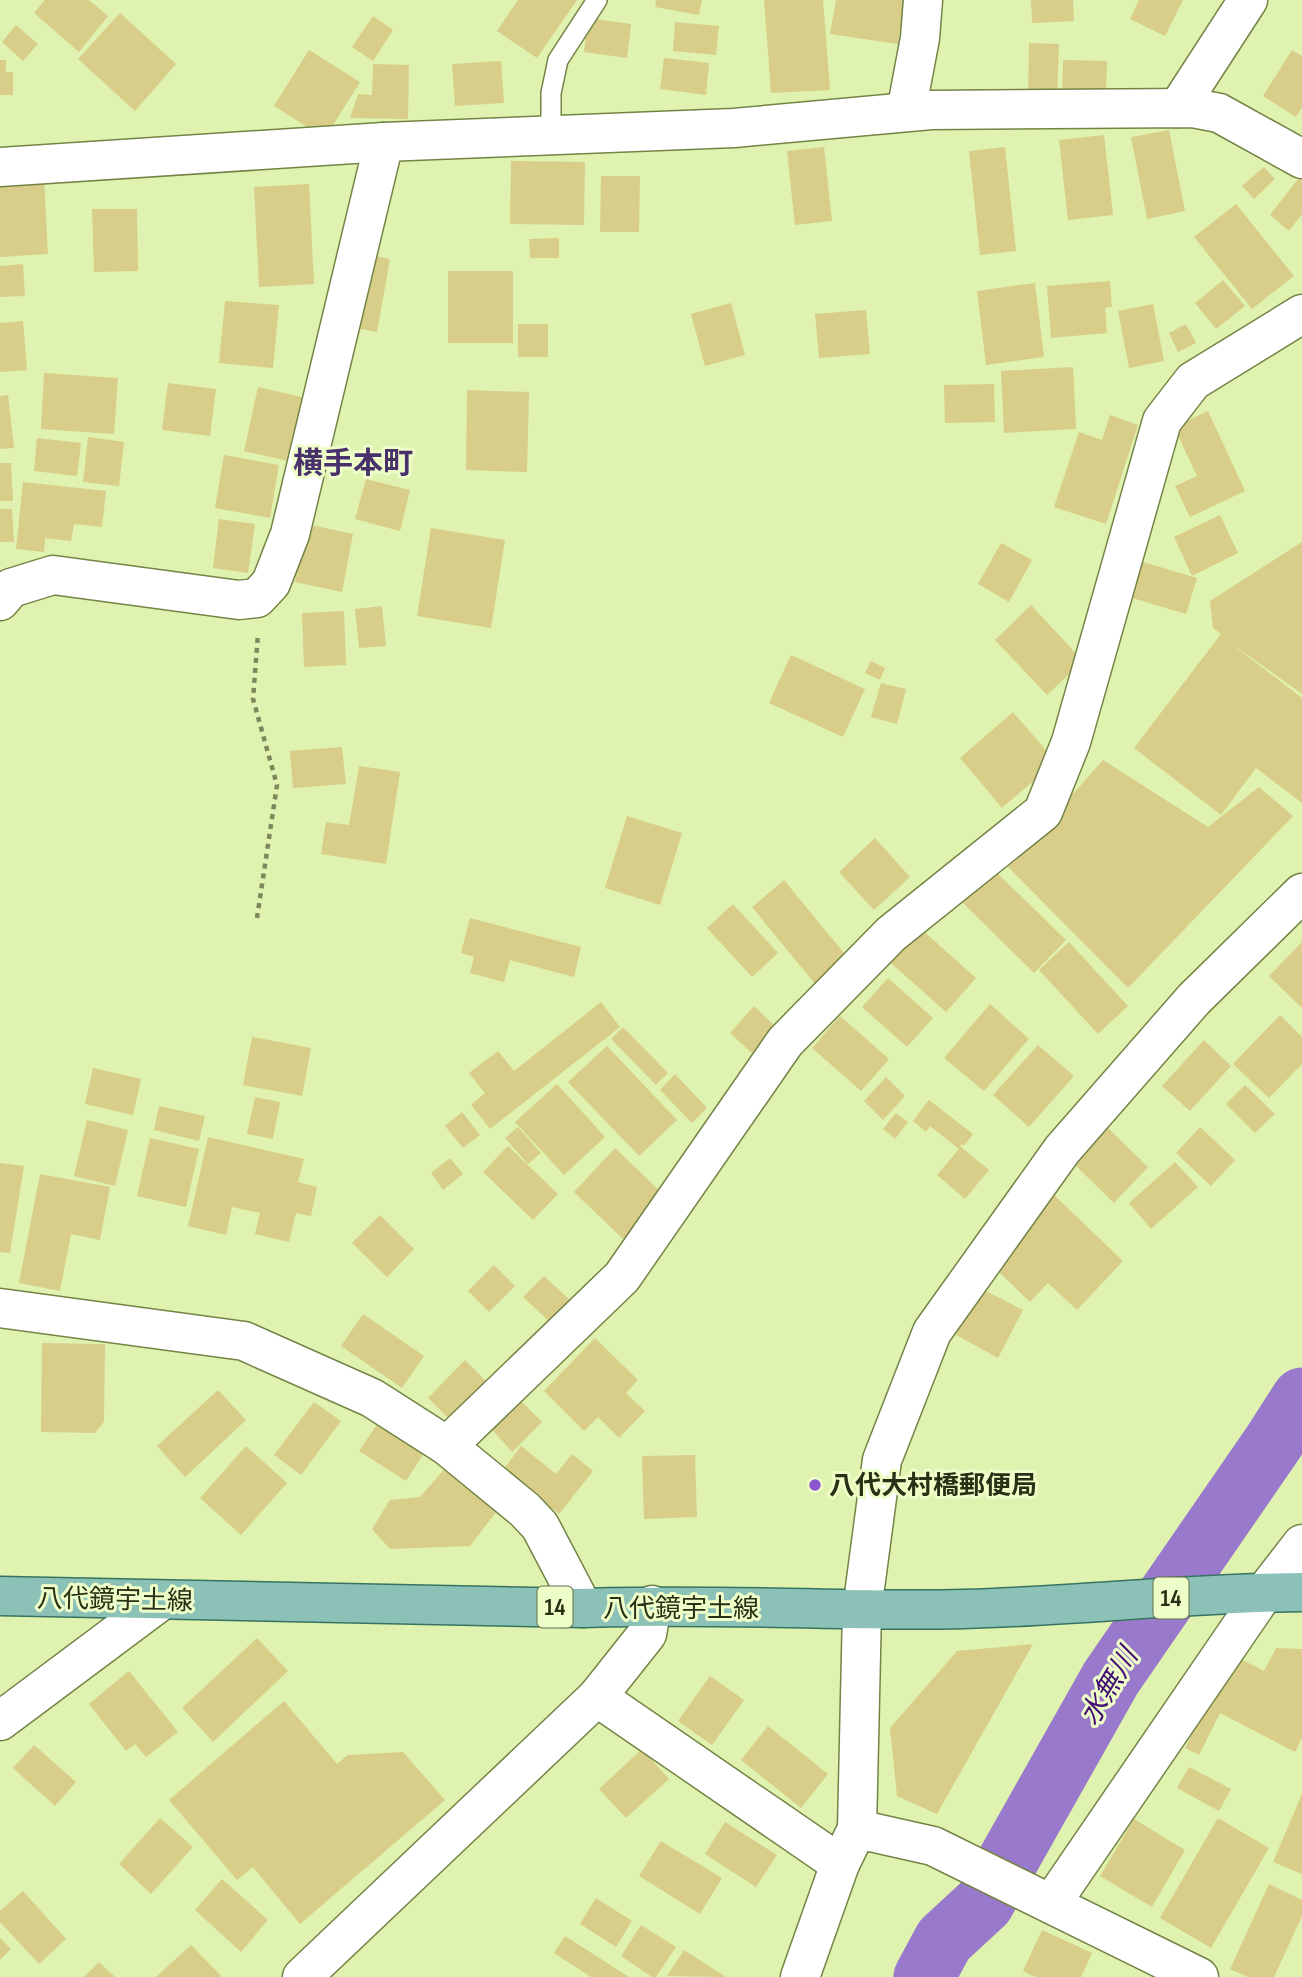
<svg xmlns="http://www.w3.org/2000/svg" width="1302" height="1977" font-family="'Sofia Sans Condensed','Noto Sans JP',sans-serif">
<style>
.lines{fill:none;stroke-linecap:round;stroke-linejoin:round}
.river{stroke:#9979cc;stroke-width:61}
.building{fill:#d8ce89}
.lane-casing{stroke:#748446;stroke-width:22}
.street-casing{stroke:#748446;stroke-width:41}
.secondary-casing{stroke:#748446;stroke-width:41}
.primary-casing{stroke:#377460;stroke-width:41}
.path{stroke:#7c895c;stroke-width:4.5;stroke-dasharray:5 5;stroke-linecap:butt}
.lane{stroke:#fff;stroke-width:19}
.street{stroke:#fff;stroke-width:38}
.secondary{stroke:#fff;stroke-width:38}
.primary{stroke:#8cc1b8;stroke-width:38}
.poi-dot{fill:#8b56cf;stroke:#eefec8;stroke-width:2.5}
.labels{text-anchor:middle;stroke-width:6;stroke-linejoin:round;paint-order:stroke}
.shield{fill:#eefec8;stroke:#646e4b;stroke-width:2}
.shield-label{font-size:24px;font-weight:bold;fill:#293015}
.poi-label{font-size:26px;font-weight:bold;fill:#293015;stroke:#eefec8;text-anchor:start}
.street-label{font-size:26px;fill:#293015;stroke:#eefec8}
.water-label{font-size:28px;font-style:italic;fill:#440f75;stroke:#eefec8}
.quarter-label{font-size:30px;font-weight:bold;fill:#48306b;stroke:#eefec8}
</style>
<rect width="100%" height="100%" fill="#dff2af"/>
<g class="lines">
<polyline class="river" points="924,1977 944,1940 984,1903 1111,1678 1273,1443 1302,1398"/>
</g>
<g class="building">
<polygon points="45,0 89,0 108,16 79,52 34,13"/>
<polygon points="518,0 577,0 537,58 497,31"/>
<polygon points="656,0 702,0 699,15 655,7"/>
<polygon points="764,0 823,0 830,90 771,93"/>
<polygon points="836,0 905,0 898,44 830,34"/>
<polygon points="1031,0 1073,0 1074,21 1032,23"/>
<polygon points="1139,0 1183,0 1165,36 1130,19"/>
<polygon points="120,13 176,64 135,111 78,59"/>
<polygon points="373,16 393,30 373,61 352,47"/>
<polygon points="588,18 631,24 627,58 584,52"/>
<polygon points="675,22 719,26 716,55 673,51"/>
<polygon points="16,25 38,44 23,61 2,42"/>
<polygon points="1029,43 1059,44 1057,98 1028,97"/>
<polygon points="309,50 360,82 325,138 274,106"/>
<polygon points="1292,50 1302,56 1302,108 1296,117 1263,96"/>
<polygon points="664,58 709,63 706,95 660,89"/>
<polygon points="0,60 6,60 6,72 13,72 13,95 0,95"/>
<polygon points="1063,60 1107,61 1106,95 1062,94"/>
<polygon points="501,61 504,103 455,106 452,64"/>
<polygon points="373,64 409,65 408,119 350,118 358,94 372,95"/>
<polygon points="1169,130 1185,211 1147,219 1131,137"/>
<polygon points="1104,135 1113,215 1068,220 1059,140"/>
<polygon points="824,147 832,221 795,225 787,151"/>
<polygon points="1005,147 1016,251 980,255 969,151"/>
<polygon points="511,161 585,162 584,225 510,224"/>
<polygon points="1264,167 1275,179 1254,199 1242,186"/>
<polygon points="1302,174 1302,214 1289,231 1270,215"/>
<polygon points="601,176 640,176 639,232 600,232"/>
<polygon points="44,178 48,254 0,257 0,180"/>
<polygon points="309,184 314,284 259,287 254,187"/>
<polygon points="1236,204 1294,276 1252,309 1194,237"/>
<polygon points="92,209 137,209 138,271 94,272"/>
<polygon points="559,238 559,258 530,258 529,239"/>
<polygon points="370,255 390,259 377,332 356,328"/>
<polygon points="23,264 25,296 0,297 0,266"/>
<rect x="448" y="271" width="65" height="72"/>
<polygon points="1223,280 1245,306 1216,329 1195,303"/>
<polygon points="1110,281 1112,307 1105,308 1107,333 1051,338 1047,286"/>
<polygon points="1035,283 1044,357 986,365 977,291"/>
<polygon points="225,301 279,305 273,368 219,363"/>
<polygon points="731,303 745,355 705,366 691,314"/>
<polygon points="1153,304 1164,361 1129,368 1118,311"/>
<polygon points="866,310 870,354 819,358 815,314"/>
<polygon points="23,321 27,370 0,372 0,323"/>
<rect x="518" y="324" width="30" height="33"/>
<polygon points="1186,324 1196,343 1178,352 1169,333"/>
<polygon points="1073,367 1076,429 1004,433 1001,371"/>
<polygon points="44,373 118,378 114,434 41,429"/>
<polygon points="168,383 216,389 210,436 162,430"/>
<polygon points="994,384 995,422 945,423 944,385"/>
<polygon points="258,387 306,398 292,462 244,451"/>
<polygon points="467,390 529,392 527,472 466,470"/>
<polygon points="8,395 14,448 0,449 0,396"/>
<polygon points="1208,411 1245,491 1190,517 1175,486 1197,476 1174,427"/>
<polygon points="1110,415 1138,425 1106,524 1054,507 1079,432 1102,440"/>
<polygon points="88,437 124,442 119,486 83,482"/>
<polygon points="37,438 81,443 77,476 34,471"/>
<polygon points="224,455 279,465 270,518 215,508"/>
<polygon points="0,463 11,463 13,501 0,501"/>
<polygon points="366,479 410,490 400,531 355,519"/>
<polygon points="23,482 106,491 102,527 74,524 71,541 45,538 44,552 16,549"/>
<polygon points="0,509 12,509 14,542 0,542"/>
<polygon points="1220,515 1238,553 1192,576 1174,537"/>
<polygon points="219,519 255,524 248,573 213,568"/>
<polygon points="306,524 353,534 342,592 295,582"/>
<polygon points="431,528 505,540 491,628 417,616"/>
<polygon points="1302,542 1302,694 1228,641 1302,698 1302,803 1256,768 1221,815 1134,748 1221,634 1213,628 1210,601"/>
<polygon points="1001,543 1032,560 1009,602 978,584"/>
<polygon points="1140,561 1197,578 1186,614 1129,597"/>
<polygon points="1031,605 1083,661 1047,695 995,640"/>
<polygon points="382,606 386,646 359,648 355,609"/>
<polygon points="344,611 346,665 304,667 302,613"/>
<polygon points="791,655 865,689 843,737 769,703"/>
<polygon points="871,661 885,668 880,680 865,673"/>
<polygon points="881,683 906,689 897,724 871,717"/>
<polygon points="1013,712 1056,762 1002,808 960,758"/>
<polygon points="342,747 346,784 293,788 290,751"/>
<polygon points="1103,760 1208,827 1259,787 1293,816 1128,988 1008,867"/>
<polygon points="359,766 400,772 386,864 321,854 326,822 349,825"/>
<polygon points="627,816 682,833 660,905 605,888"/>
<polygon points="875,838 910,877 874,910 839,872"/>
<polygon points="992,868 1066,940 1034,973 961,901"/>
<polygon points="784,880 848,958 816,985 752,907"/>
<polygon points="733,904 778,953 752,977 707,928"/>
<polygon points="470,918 581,947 574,977 510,960 504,982 470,973 474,957 461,953"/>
<polygon points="921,929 976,978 946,1012 891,963"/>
<polygon points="1069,942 1128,1006 1098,1034 1039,970"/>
<polygon points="1302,942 1302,1008 1269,976"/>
<polygon points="888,978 933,1018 907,1047 862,1007"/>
<polygon points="601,1002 620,1027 490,1129 471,1105 485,1093 469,1073 498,1051 514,1071"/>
<polygon points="990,1004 1029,1039 984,1091 944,1058"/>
<polygon points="754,1006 777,1028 753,1054 730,1033"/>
<polygon points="1280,1015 1302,1037 1302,1064 1269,1098 1233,1064"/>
<polygon points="840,1016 889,1059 861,1091 812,1048"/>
<polygon points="623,1027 668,1073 656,1085 611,1039"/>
<polygon points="252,1037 311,1048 302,1096 243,1085"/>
<polygon points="1204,1040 1231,1066 1190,1111 1162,1086"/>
<polygon points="1038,1045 1074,1076 1029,1127 993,1095"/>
<polygon points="607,1046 677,1120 639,1156 568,1082"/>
<polygon points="93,1068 141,1079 133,1115 85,1104"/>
<polygon points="675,1074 707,1108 692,1123 660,1090"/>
<polygon points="886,1077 905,1096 883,1120 864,1101"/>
<polygon points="557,1084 605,1137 564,1175 515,1122"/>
<polygon points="1245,1085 1275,1114 1255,1133 1226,1104"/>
<polygon points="255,1097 280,1102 273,1139 247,1134"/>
<polygon points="929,1100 973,1134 964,1146 962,1144 960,1146 989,1170 965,1199 937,1175 959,1149 930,1126 926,1132 913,1121"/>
<polygon points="159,1106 205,1116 199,1141 154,1130"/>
<polygon points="462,1112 480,1135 463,1148 445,1126"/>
<polygon points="896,1113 908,1122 895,1139 883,1129"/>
<polygon points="87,1120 128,1130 115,1186 74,1176"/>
<polygon points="1106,1126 1148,1167 1114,1203 1072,1162"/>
<polygon points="518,1127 541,1153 528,1164 505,1138"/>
<polygon points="1200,1127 1235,1160 1211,1186 1176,1153"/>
<polygon points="208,1137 304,1159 298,1182 317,1187 311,1216 296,1213 289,1242 255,1234 260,1213 232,1207 226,1235 188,1226"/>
<polygon points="150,1138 199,1149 186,1207 137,1196"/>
<polygon points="508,1146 558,1194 533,1220 483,1172"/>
<polygon points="615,1148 664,1195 623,1239 574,1192"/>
<polygon points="450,1158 463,1174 443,1190 431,1173"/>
<polygon points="1175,1162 1198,1187 1151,1229 1129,1203"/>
<polygon points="0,1163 24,1166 10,1253 0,1252"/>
<polygon points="40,1174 110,1187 100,1240 71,1234 60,1291 19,1283"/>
<polygon points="1054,1195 1123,1261 1077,1310 1048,1283 1030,1302 1000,1273 1003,1250"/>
<polygon points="380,1215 414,1249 387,1277 352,1243"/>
<polygon points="494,1265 515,1286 489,1312 468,1291"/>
<polygon points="544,1276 572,1302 551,1323 523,1297"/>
<polygon points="980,1288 1023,1310 998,1358 956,1335"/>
<polygon points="363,1314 424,1356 402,1388 341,1346"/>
<polygon points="595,1338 638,1380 626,1393 645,1411 619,1438 598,1417 584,1431 544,1391"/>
<polygon points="42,1343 105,1344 104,1422 95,1433 41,1432"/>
<polygon points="465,1360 492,1387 455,1425 428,1398"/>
<polygon points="218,1390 246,1420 185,1477 157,1446"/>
<polygon points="517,1397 542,1422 512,1452 488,1425"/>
<polygon points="314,1402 341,1421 301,1475 274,1455"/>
<polygon points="380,1420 426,1450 406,1481 359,1451"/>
<polygon points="246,1446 287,1483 241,1535 200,1498"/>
<polygon points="521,1446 556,1474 572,1454 593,1471 559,1514 504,1469"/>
<polygon points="695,1455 697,1517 644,1519 642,1456"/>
<polygon points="446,1467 497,1511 470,1546 390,1549 372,1529 390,1500 420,1497"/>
<polygon points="257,1638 288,1671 213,1742 182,1708"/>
<polygon points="1033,1644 937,1814 897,1796 890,1728 957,1651"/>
<polygon points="1276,1648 1302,1649 1302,1738 1295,1752 1220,1713 1199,1755 1185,1748 1233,1655 1264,1671"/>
<polygon points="129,1671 178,1732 146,1757 135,1744 126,1751 89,1704"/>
<polygon points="710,1676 744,1700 712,1745 678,1721"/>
<polygon points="284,1701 337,1764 348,1755 403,1752 445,1800 300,1924 253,1867 237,1880 169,1800"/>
<polygon points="768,1726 828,1774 801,1808 741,1760"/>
<polygon points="34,1745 76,1782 55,1806 13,1768"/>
<polygon points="642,1749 669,1779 626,1818 599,1789"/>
<polygon points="1189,1767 1231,1789 1219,1811 1177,1788"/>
<polygon points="1302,1794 1302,1874 1273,1862"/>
<polygon points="160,1818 193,1847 151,1894 119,1864"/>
<polygon points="1218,1818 1269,1848 1211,1948 1160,1918"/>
<polygon points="1134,1819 1185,1850 1152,1907 1100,1876"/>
<polygon points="725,1822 777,1855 756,1887 705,1854"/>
<polygon points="661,1841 722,1878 700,1914 639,1876"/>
<polygon points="222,1879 268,1920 241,1952 195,1910"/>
<polygon points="1269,1884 1302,1900 1302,1916 1274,1977 1248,1977 1230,1969"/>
<polygon points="23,1891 66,1939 39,1964 0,1922 0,1911"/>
<polygon points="596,1898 632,1921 616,1947 580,1924"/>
<polygon points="641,1925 676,1947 656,1977 652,1977 621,1956"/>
<polygon points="1042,1930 1092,1953 1081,1977 1035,1977 1023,1971"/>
<polygon points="565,1936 629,1977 591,1977 554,1953"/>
<polygon points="0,1938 11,1949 0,1960"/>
<polygon points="191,1945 222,1977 156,1977"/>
<polygon points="684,1950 726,1977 667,1976"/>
<polygon points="99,1962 115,1977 84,1977"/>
</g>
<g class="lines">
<g class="lane-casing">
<polyline id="lane" points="551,136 551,93 558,60 597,0"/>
</g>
<g class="street-casing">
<g id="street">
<polyline points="1178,108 1248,0"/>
<polyline points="906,112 920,38 923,0"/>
<polyline points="0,167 384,142 734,128 931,110 1193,108 1219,113 1302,159"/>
<polyline points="0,601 11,588 53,575 239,600 257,598 271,583 290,534 384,142"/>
<polyline points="447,1446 622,1277 785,1042 891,934 1043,812 1071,742 1162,421 1193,381 1302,314"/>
<polyline points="652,1605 647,1634 597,1697 840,1864"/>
<polyline points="0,1721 162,1600"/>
<polyline points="1051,1904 1264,1593 1302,1544"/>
<polyline points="302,1977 597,1697"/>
</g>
</g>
<g class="secondary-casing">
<g id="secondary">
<polyline points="0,1308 244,1341 372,1398 447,1446 525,1510 540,1526 583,1608"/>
<polyline points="857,1829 862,1610 882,1460 932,1332 1062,1150 1194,999 1302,893"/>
<polyline points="800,1977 840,1864 857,1829 933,1846 1199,1977"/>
</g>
</g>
<g class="primary-casing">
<path id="primary" d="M0,1596l583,12c127,-5 254,4 381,1 113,-3 225,-16 338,-17"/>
</g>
<polyline class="path" points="257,918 277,785 253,699 258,634"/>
<use href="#lane" class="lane"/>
<use href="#street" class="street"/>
<use href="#secondary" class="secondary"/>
<use href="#primary" class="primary"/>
</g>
<circle class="poi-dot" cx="815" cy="1485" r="7"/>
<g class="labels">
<g class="shield">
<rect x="1153.5" y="1577.5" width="35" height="41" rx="5"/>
<rect x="537.5" y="1586.5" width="35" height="41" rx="5"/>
</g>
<g class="shield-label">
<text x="1171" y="1606">14</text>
<text x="555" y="1615">14</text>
</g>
<g class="poi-label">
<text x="829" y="1494">八代大村橋郵便局</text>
</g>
<g class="street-label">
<text transform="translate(115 1599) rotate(1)" y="9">八代鏡宇土線</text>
<text x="681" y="1617">八代鏡宇土線</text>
</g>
<g class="water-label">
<text transform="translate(1108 1686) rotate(-59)" y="10">水無川</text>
</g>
<g class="quarter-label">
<text x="353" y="473">横手本町</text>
</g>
</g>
</svg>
